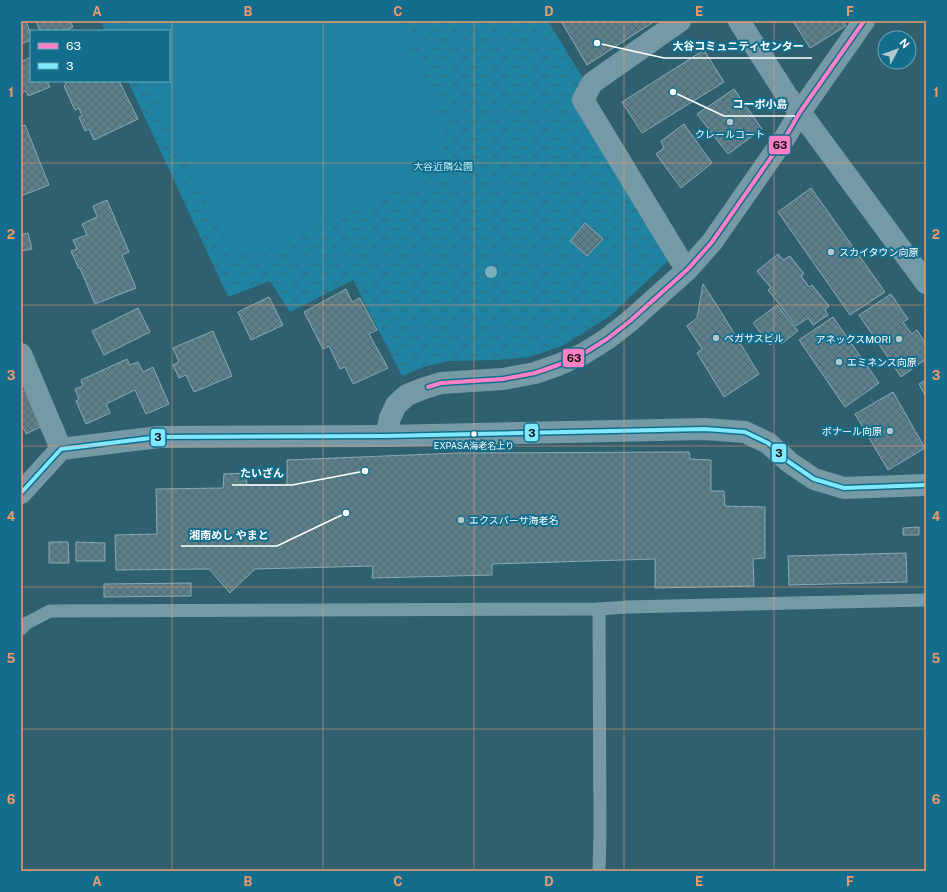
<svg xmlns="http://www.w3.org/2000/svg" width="947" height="892" font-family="'Public Sans','Noto Sans JP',sans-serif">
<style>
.forest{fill:url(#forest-crowns)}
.pitch{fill:#1f83a1}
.building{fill:url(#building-cross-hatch);stroke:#8aa9b3}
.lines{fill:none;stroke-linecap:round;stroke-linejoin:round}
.service{stroke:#759aa5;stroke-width:13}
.minor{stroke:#759aa5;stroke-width:22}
.bus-1-casing{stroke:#126e8c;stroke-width:7}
.bus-2-casing{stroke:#126e8c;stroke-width:7}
.bus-1{stroke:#ff80c5;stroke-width:4}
.bus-2{stroke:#80e8ff;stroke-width:4}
.tree{fill:#7fafbd}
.grid{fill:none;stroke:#f19b6d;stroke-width:1;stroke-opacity:0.55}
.poi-dot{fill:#b6c7cd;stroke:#126e8c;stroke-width:1.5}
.bus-dot{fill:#fff;stroke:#126e8c;stroke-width:1.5}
.labels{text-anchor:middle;stroke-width:4;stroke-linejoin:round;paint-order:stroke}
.bus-label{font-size:9px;fill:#fff;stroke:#126e8c}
.poi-label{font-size:10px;fill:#fff;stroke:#126e8c;text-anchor:start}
.park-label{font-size:10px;fill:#c2effc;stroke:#126e8c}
.leader{fill:none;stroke:#fff;stroke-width:1.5}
.callout-dot{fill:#fff;stroke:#126e8c;stroke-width:1.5}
.callout-label{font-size:11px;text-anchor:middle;font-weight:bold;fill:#fff;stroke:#126e8c;stroke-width:4;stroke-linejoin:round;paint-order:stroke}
.line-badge{stroke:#126e8c;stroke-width:1.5}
.pale-badge-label{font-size:11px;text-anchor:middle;font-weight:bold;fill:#111}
.neatline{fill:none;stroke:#f19b6d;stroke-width:1.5}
.grid-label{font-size:13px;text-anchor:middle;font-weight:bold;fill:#f19b6d}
</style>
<defs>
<pattern id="forest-crowns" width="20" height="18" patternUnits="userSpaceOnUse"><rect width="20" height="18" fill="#1f83a1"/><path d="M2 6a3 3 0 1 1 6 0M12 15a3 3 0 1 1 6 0" fill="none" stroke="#336a7b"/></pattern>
<pattern id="building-cross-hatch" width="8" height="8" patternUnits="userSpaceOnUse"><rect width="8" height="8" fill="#5b808c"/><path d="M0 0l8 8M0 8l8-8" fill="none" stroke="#54696f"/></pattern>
</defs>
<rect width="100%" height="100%" fill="#2e6070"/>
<polygon class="forest" points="101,21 548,21 584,80 669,260 610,316 564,345 530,357 497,360 449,361 423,367 402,376 353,280 290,312 270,281 228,297 128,81 169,81 169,31 105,31"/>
<path class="pitch" d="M134,21h264l45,94c1,5 3,10 3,15 1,20 -11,36 -24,49l-149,69 -23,8 -7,-1 -11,-5 -10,-15 -74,-154h21v-50h-37z"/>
<g class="building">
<polygon points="21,21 26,21 31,35 31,40 21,44"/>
<polygon points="36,21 70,21 73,27 63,31 40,31"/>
<polygon points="561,21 655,21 587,65"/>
<polygon points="793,21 843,21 846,26 810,48"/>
<polygon points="704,50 724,82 642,133 622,102"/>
<polygon points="31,57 31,81 47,81 50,87 28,96 26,91 21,93 21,62"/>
<polygon points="65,81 119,81 138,119 94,140 89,129 85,131 79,117 82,116 79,108 75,110 64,86 66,84"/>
<polygon points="734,89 762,129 728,154 697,114"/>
<polygon points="684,124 712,163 681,188 656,154 664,148 661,141"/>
<polygon points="25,125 49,185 21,196 21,127"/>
<polygon points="811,188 885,292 850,315 778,212"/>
<polygon points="107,200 129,252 122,255 136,288 95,304 80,268 79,269 71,251 77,249 73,240 87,235 82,224 97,217 93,206"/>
<polygon points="585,223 603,239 587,256 570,241"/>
<polygon points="28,233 32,249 21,251 21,235"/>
<polygon points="778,254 783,260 790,256 804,274 801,276 809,287 812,285 829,306 825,310 828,315 813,325 808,318 796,326 768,290 771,288 757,271"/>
<polygon points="703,284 718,307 759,374 724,397 697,353 702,349 687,326 697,318"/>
<polygon points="346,289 352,302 360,298 377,330 369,334 388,368 353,384 345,367 340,369 329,346 323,349 304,312"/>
<polygon points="891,294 908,319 903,322 912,334 917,330 926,344 926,359 901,377 859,315"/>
<polygon points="269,297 283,325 251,340 238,312"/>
<polygon points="777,305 798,331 781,344 777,340 770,345 753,323"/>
<polygon points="138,308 150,332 104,355 92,331"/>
<polygon points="833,317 879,383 845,407 799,340"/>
<polygon points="213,331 232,376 194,392 186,375 179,378 173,365 179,362 173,348"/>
<polygon points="127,359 130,365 138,362 143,372 153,367 169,404 146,414 135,390 106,404 110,413 86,424 76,401 79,399 75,389 83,386 81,380"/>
<polygon points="926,380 926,397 919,384"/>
<polygon points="25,390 42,426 26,434 23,427 21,428 21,392"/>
<polygon points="893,392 925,448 888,470 855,414"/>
<polygon points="689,452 690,459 711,460 711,491 724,491 725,506 765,507 765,558 753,559 754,586 655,588 655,559 492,564 492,575 372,578 373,566 255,569 230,593 209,569 116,570 115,535 157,534 156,489 223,488 224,474 246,473 247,485 287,485 287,460 457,453"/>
<polygon points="919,527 919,535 903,535 903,528"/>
<polygon points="49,542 68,542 69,563 49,563"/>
<polygon points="76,542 105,543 105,561 76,561"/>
<polygon points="906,553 907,582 789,585 788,556"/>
<polygon points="191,583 191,596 104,597 104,584"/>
</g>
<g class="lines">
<g class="service">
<polyline points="599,609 600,834 599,871"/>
<polyline points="21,629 27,623 50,611 599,609 627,607 926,600"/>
</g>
<g class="minor">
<polyline points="680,21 592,83 583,100 679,258 688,269"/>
<polyline points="739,21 787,96 800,112 926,283"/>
<polyline points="21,354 61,449"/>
<polyline points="386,436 390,418 396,405 407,395 422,389 441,383 503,379 535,373 558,365 583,354 607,339 630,321 688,269 712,242 786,136 800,112 864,21"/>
<polyline points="21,493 61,449 159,437 386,436 705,429 745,432 768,443 789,462 814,479 844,488 926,485"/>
</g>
<g class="bus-1-casing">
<polyline id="bus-1" points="428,387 441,383 503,379 535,373 558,365 583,354 607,339 630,321 688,269 712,242 786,136 800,112 864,21"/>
</g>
<g class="bus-2-casing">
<polyline id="bus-2" points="21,493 61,449 159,437 386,436 705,429 745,432 768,443 789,462 814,479 844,488 926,485"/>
</g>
<use href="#bus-1" class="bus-1"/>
<use href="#bus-2" class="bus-2"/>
</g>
<circle class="tree" cx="491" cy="272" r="6"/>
<path class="grid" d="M172,21v850M323,21v850M474,21v850M624,21v850M774,21v850M21,163h905M21,305h905M21,446h905M21,587h905M21,729h905"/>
<g class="poi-dot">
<circle cx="730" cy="122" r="4"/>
<circle cx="831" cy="252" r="4"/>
<circle cx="716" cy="338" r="4"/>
<circle cx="899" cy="339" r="4"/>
<circle cx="839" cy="362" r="4"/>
<circle cx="890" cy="431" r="4"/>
<circle cx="461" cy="520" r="4"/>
</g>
<circle class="bus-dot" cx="474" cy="434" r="3.5"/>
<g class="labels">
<g class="bus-label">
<text x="474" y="449">EXPASA海老名上り</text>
</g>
<g class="poi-label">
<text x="730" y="138" text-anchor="middle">クレールコート</text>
<text x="839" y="256">スカイタウン向原</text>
<text x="724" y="342">ペガサスビル</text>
<text x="891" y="343" text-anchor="end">アネックスMORI</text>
<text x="847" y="366">エミネンス向原</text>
<text x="882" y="435" text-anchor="end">ボナール向原</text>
<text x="469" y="524">エクスパーサ海老名</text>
</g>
<g class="park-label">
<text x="443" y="170">大谷近隣公園</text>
</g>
</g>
<path class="leader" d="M597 43L664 58H812M673 92L724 116H795M365 471L292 485H232M346 513L277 546H181"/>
<g class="callout-dot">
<circle cx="597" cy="43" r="4"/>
<circle cx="673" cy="92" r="4"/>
<circle cx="365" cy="471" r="4"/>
<circle cx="346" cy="513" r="4"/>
</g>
<g class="callout-label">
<text x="738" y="50">大谷コミュニティセンター</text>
<text x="760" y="108">コーポ小島</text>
<text x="262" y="477">たいざん</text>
<text x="229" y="539">湘南めし やまと</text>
</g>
<g class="line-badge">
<rect x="768" y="135" width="23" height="20" rx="4" fill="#ff80c5"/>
<rect x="562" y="348" width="23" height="20" rx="4" fill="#ff80c5"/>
<rect x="524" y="423" width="15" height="19" rx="4" fill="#80e8ff"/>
<rect x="150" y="428" width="16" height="19" rx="4" fill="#80e8ff"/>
<rect x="771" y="443" width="16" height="20" rx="4" fill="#80e8ff"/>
</g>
<g class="pale-badge-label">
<text x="780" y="149">63</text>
<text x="574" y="362">63</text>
<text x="532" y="437">3</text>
<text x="158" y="441">3</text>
<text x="779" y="457">3</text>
</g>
<rect width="947" height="892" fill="none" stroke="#126e8c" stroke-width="44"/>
<rect x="30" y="30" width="140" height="52" fill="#126e8c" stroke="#71a8ba"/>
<rect x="38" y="43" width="20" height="6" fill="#ff80c5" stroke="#71a8ba"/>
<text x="66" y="50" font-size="12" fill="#ffffff">63</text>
<rect x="38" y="63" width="20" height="6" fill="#80e8ff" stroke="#71a8ba"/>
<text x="66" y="70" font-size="12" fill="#ffffff">3</text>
<g transform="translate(897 50) rotate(49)"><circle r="19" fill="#126e8c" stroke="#71a8ba"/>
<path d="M0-3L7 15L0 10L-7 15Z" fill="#b6c7cd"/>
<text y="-6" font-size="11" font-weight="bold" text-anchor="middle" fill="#ffffff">N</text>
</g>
<rect x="22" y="22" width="903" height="848" class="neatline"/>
<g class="grid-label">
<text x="97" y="16">A</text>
<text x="248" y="16">B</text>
<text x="398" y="16">C</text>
<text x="549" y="16">D</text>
<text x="699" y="16">E</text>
<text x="850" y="16">F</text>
<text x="11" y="97">1</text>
<text x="936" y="97">1</text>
<text x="11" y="239">2</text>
<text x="936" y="239">2</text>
<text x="11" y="380">3</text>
<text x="936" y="380">3</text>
<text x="11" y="521">4</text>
<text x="936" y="521">4</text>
<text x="11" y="663">5</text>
<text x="936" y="663">5</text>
<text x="11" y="804">6</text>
<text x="936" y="804">6</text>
<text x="97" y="886">A</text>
<text x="248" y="886">B</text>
<text x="398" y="886">C</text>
<text x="549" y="886">D</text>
<text x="699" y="886">E</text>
<text x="850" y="886">F</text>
</g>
</svg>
